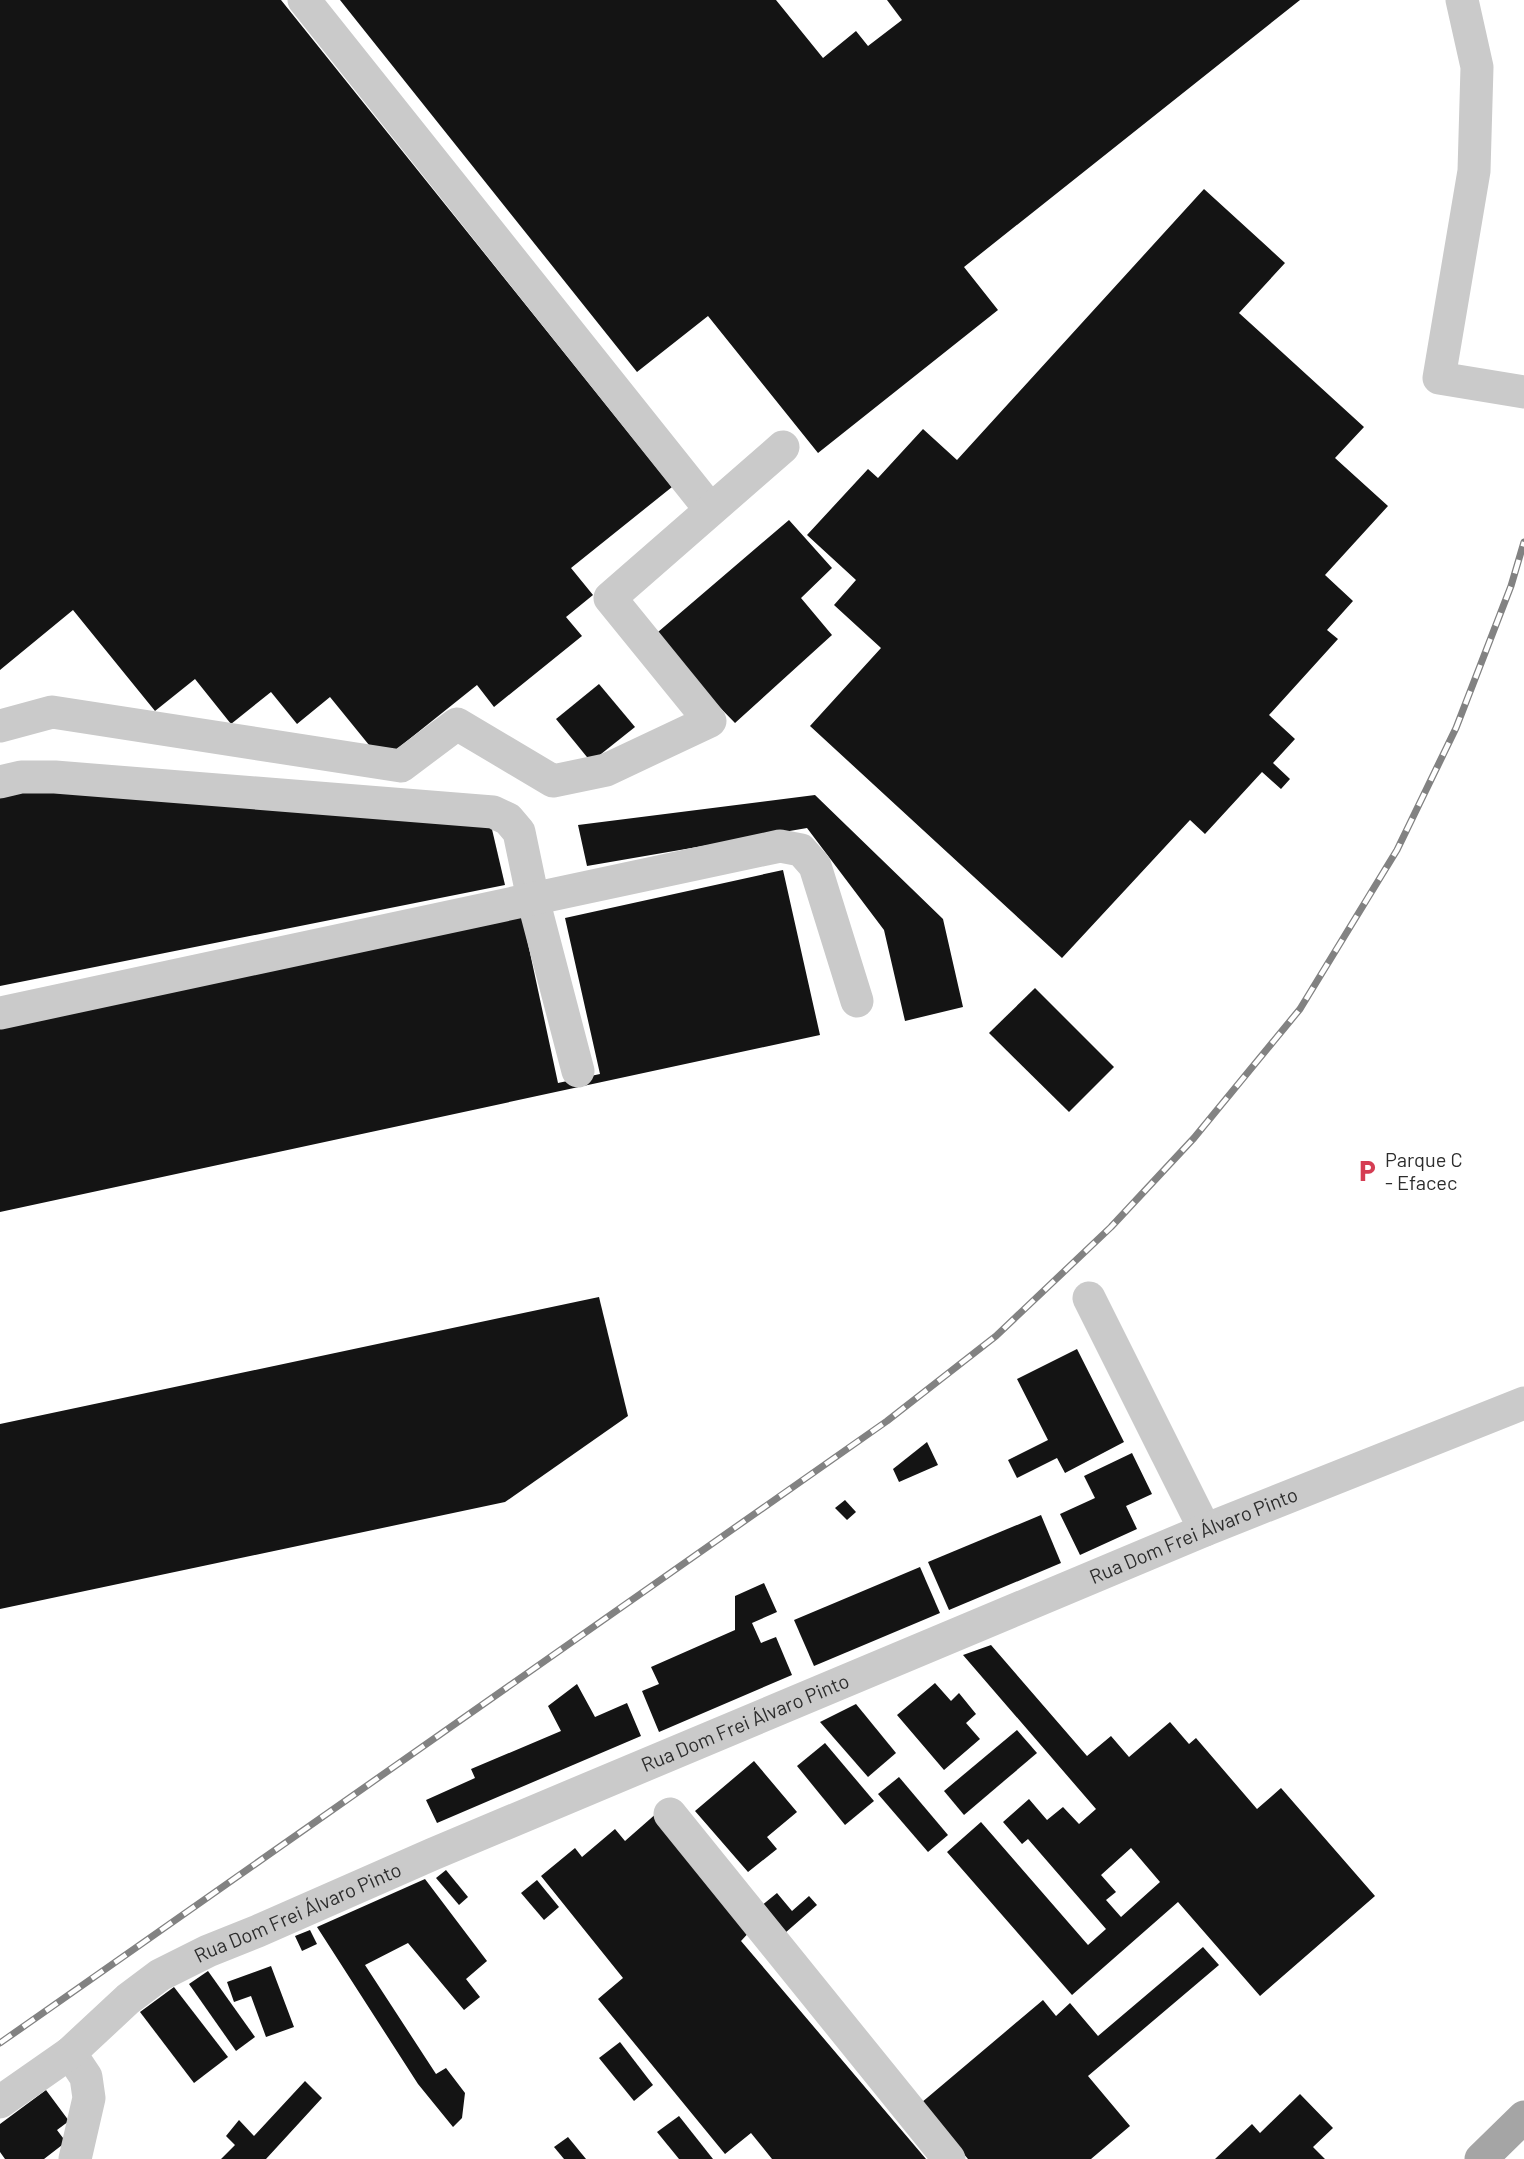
<svg xmlns="http://www.w3.org/2000/svg" width="1524" height="2159" font-family="Barlow,sans-serif">
<style>
.building{fill:#141414;fill-rule:evenodd}
.lines{fill:none;stroke-linecap:round;stroke-linejoin:round}
.minor{stroke:#cacaca;stroke-width:33}
.major{stroke:#a5a5a5;stroke-width:33}
.rail-casing{stroke:#828282;stroke-width:7}
.rail{stroke:#fff;stroke-width:4.5;stroke-dasharray:14;stroke-linecap:butt}
.labels{text-anchor:middle;stroke-width:6;stroke-linejoin:round;paint-order:stroke}
.poi-label{font-size:20px;fill:#2d2d2d;stroke:#fff;text-anchor:start}
.street-label{font-size:20px;fill:#2d2d2d;stroke:#fff}
</style>
<rect width="100%" height="100%" fill="#fff"/>
<g class="building">
<polygon points="0,0 281,0 672,487 571,568 593,595 566,617 582,636 494,707 477,685 382,761 330,697 297,724 271,692 231,724 195,679 155,711 73,610 0,670"/>
<polygon points="340,0 776,0 823,58 856,31 868,46 902,20 887,0 1300,0 964,267 998,310 818,453 708,316 637,372"/>
<polygon points="1204,189 1285,263 1239,313 1364,427 1335,458 1388,506 1325,575 1353,601 1327,630 1338,639 1269,715 1295,739 1273,763 1290,779 1281,789 1262,772 1205,834 1190,820 1062,958 810,726 881,648 834,605 856,580 807,535 868,469 878,478 923,429 957,460"/>
<polygon points="789,520 832,568 801,598 832,635 735,723 701,688 658,632"/>
<polygon points="599,684 635,727 591,762 556,719"/>
<polygon points="25,786 491,825 505,885 0,986 0,792"/>
<polygon points="815,795 943,919 963,1007 905,1021 884,930 807,828 587,866 578,825"/>
<polygon points="783,870 820,1035 0,1212 0,1024 521,911 558,1083 600,1074 565,918"/>
<polygon points="1035,988 1114,1067 1069,1112 989,1033"/>
<polygon points="599,1297 628,1416 505,1502 0,1609 0,1424"/>
<polygon points="1077,1349 1124,1442 1065,1473 1057,1458 1017,1478 1008,1460 1048,1440 1017,1379"/>
<polygon points="927,1442 938,1465 899,1482 893,1469"/>
<polygon points="1132,1453 1152,1494 1126,1506 1137,1529 1080,1555 1060,1514 1095,1498 1084,1476"/>
<polygon points="845,1500 856,1512 847,1520 835,1508"/>
<polygon points="1041,1515 1061,1563 949,1610 928,1562"/>
<polygon points="920,1567 940,1613 814,1666 794,1620"/>
<polygon points="764,1583 777,1612 752,1623 761,1643 776,1637 792,1675 659,1732 642,1691 659,1684 651,1667 735,1630 735,1596"/>
<path d="M991,1645l96,111 24,-20 18,21 41,-35 19,22 7,-6 61,71 24,-21 94,108 -115,100 -82,-94 -106,93 -125,-143 34,-30 107,123 18,-16 -78,-90 -6,5 -19,-22 26,-23 18,21 16,-13 16,17 17,-15 -133,-154zM1131,1848l29,34 -39,35 -15,-17 10,-8 -15,-17z"/>
<polygon points="935,1683 951,1701 959,1693 976,1714 966,1723 980,1739 944,1770 897,1715"/>
<polygon points="577,1684 595,1717 627,1703 641,1736 437,1823 426,1800 475,1778 471,1769 561,1731 548,1706"/>
<polygon points="856,1704 896,1753 868,1777 820,1722"/>
<polygon points="1017,1730 1037,1753 964,1815 944,1791"/>
<polygon points="825,1743 874,1801 845,1825 797,1766"/>
<polygon points="754,1761 797,1812 767,1837 777,1849 748,1872 695,1811"/>
<polygon points="899,1777 948,1835 928,1852 878,1794"/>
<polygon points="658,1812 753,1928 741,1941 926,2159 772,2159 751,2133 725,2154 598,1999 623,1978 541,1876 575,1848 582,1857 615,1829 625,1841"/>
<polygon points="446,1870 468,1897 459,1905 436,1878"/>
<polygon points="425,1879 487,1961 466,1979 480,1997 464,2010 408,1943 365,1965 436,2074 446,2068 465,2093 462,2118 453,2127 418,2084 317,1927"/>
<polygon points="537,1880 559,1907 544,1920 521,1893"/>
<polygon points="777,1893 792,1911 809,1896 817,1905 785,1933 761,1906"/>
<polygon points="310,1930 317,1944 302,1951 295,1936"/>
<polygon points="1203,1947 1219,1965 1088,2076 1130,2126 1091,2159 968,2159 921,2103 1043,2000 1056,2016 1070,2003 1098,2036"/>
<polygon points="271,1966 294,2027 266,2037 251,1996 234,2002 227,1982"/>
<polygon points="208,1971 255,2037 236,2051 189,1984"/>
<polygon points="174,1987 228,2057 194,2083 140,2012"/>
<polygon points="620,2042 653,2085 634,2101 599,2058"/>
<polygon points="305,2081 322,2098 266,2159 221,2159 235,2145 226,2136 239,2120 254,2136"/>
<polygon points="46,2090 69,2121 57,2130 66,2142 44,2159 5,2159 0,2152 0,2124"/>
<polygon points="1300,2094 1333,2128 1313,2147 1325,2159 1215,2159 1252,2124 1260,2133"/>
<polygon points="679,2116 713,2159 679,2159 657,2132"/>
<polygon points="568,2137 586,2159 564,2159 554,2147"/>
</g>
<g class="lines">
<g class="minor">
<polyline points="304,0 710,509"/>
<polyline points="1462,0 1477,67 1474,171 1439,378 1524,392"/>
<polyline points="0,726 52,712 401,766 457,724 553,781 606,770 710,721 610,598 783,447"/>
<polyline points="0,782 21,777 55,777 493,812 508,819 519,832 533,899 578,1071"/>
<polyline points="0,1013 780,846 801,850 815,866 857,1001"/>
<polyline points="1089,1298 1205,1530"/>
<polyline points="670,1814 949,2159"/>
<polyline points="70,2053 86,2077 89,2098 75,2159"/>
<path id="s1" d="M0,2102l70,-49 58,-54 32,-24 48,-24 50,-20 175,-77 772,-324 319,-127"/>
</g>
<polyline class="major" points="1481,2159 1524,2117"/>
<g class="rail-casing">
<polyline id="rail" points="0,2043 887,1421 996,1336 1111,1227 1194,1138 1300,1009 1397,850 1456,728 1511,586 1524,542"/>
</g>
<use href="#rail" class="rail"/>
</g>
<defs>
<g id="parking-bare" transform="scale(1.8)"><path d="M-3.5-5.5H1a3.5 3.5 0 0 1 0 7H-1V5.5H-3.5ZM-1-3.4V-.6H.8a1.4 1.4 0 0 0 0-2.8Z" fill="#d53d53" stroke="#fff" stroke-width="2.5" paint-order="stroke"/></g>
</defs>
<g fill-rule="evenodd">
<use href="#parking-bare" x="1367" y="1171"/>
</g>
<g class="labels">
<g class="poi-label">
<text x="1385" y="1167">Parque C<tspan x="1385" dy="23">- Efacec</tspan></text>
</g>
<g class="street-label">
<text dy="7" stroke="none"><textPath href="#s1" startOffset="1328">Rua Dom Frei Álvaro Pinto</textPath></text>
<text dy="7" stroke="none"><textPath href="#s1" startOffset="842">Rua Dom Frei Álvaro Pinto</textPath></text>
<text dy="7" stroke="none"><textPath href="#s1" startOffset="356">Rua Dom Frei Álvaro Pinto</textPath></text>
</g>
</g>
</svg>
